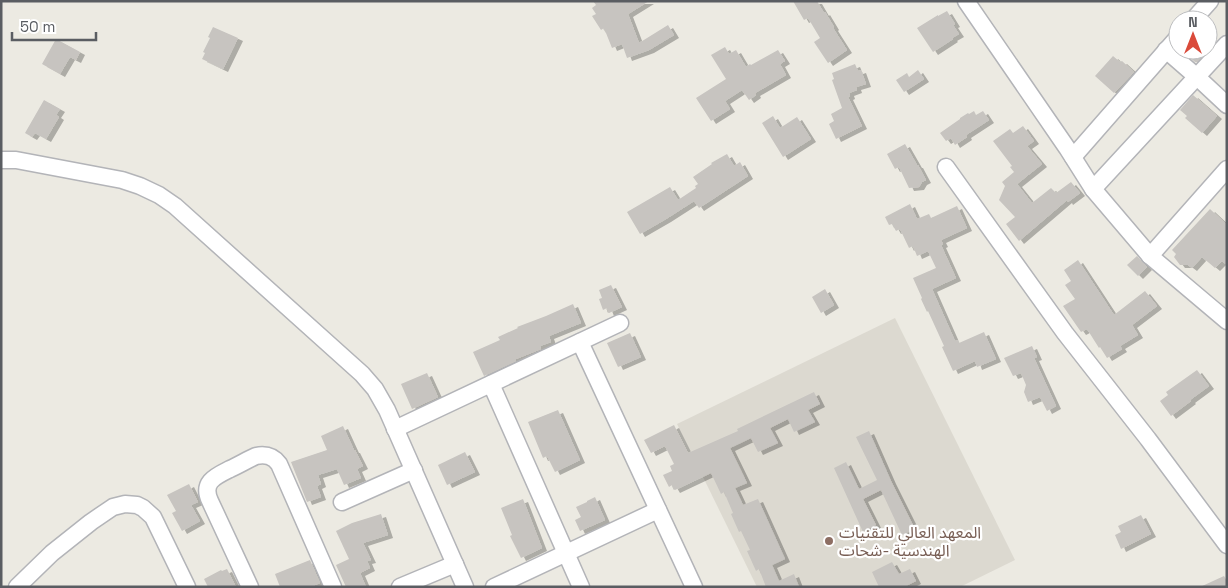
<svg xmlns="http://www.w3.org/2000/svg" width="1228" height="588" font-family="'Space Grotesk','Noto Sans Arabic',sans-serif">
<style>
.education{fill:#dcd9d0}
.building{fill:#c7c4c0;filter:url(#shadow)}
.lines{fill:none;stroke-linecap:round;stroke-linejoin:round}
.minor-casing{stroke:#b3b4b8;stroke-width:19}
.minor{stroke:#fff;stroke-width:16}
.education-dot{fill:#8d6e63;stroke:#fff;stroke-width:2}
.labels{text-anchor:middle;stroke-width:4.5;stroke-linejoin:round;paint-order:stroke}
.education-label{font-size:16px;fill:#785e54;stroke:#fff;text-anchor:start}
</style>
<defs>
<filter id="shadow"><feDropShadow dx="5" dy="3" stdDeviation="0" flood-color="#0004"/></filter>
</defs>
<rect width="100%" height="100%" fill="#eceae2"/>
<polygon class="education" points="895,318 1015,560 960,587 757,587 677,424"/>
<g class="building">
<polygon points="593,1 649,1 628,14 639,43 668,25 674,35 649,50 627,58 622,44 612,48 604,28 601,30 592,16 596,14 592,8 596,5"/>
<polygon points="793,1 817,1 824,13 825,12 834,27 833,28 847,50 828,63 814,42 820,38 808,18 804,20"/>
<polygon points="947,11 955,24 953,25 959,34 952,38 953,39 933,52 917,28 938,15 938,16"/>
<polygon points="213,27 238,38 223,69 202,59 205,53 203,52 210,38 208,37"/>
<polygon points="56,39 80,52 76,60 70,57 60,74 42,64"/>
<polygon points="725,47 729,54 736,50 746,67 750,64 751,65 778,50 785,61 780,64 786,75 755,93 756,95 749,100 742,90 725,101 730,109 711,121 696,98 726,79 711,55"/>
<polygon points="1184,50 1208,50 1197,62 1195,62 1184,52"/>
<polygon points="1113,56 1120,62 1122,61 1134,72 1114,93 1095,76"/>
<polygon points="855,64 858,71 861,70 866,84 856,87 857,90 849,93 850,96 848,97 862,126 836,139 829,124 834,121 831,114 842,108 832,80 834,79 832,73"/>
<polygon points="918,70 924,79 904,92 896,80 907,73 909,77"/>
<polygon points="1193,95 1217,116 1202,133 1185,118 1187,116 1180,110"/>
<polygon points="44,100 60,109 56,115 59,117 46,139 35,133 32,137 25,133"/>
<polygon points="974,111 976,115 983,111 989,120 966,135 967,137 955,145 951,138 946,141 940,133 960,119 960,118 968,113 969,114"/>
<polygon points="773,116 780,128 797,117 811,139 783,157 762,123"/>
<polygon points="1023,126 1034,141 1027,146 1042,164 1017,184 1032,203 1051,188 1056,193 1071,182 1080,193 1068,202 1067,200 1019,241 1006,224 1015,217 999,200 1005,186 1002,182 1014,172 1010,167 1012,166 993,141 1010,129 1013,133"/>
<polygon points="905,144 917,165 918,165 926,180 922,182 919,187 909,188 899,167 895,169 887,154"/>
<polygon points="727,154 734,166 740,162 748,176 699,208 694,201 666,219 640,234 627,212 670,187 678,200 696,188 695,186 698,184 693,177 712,164 711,163"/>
<polygon points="910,204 917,219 929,214 931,218 957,206 967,228 941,240 943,244 941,245 956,278 932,289 955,341 958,340 959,343 984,332 996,359 977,367 975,361 953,371 942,347 944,346 928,311 927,312 921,299 922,298 913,278 936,268 928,251 917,256 913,246 909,248 900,229 896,231 892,224 889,225 885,217"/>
<polygon points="1210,209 1227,225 1227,265 1222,261 1215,268 1202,257 1192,268 1188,265 1180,265 1174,257 1176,254 1172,250"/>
<polygon points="1137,256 1147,267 1138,276 1127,265"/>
<polygon points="1078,260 1114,315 1145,291 1157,306 1132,325 1138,335 1120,346 1122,349 1107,358 1100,347 1099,348 1087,329 1081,332 1063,306 1075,299 1065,285 1071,281 1064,270"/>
<polygon points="611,285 622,307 609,313 607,308 603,310 599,299 602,298 599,290"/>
<polygon points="825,289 834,305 821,313 812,297"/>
<polygon points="573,304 581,323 549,336 551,342 540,346 541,349 516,359 516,361 484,376 473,352 500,340 498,337 518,328 517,327 546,316"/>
<polygon points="630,333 641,357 618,367 607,343"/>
<polygon points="1032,346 1037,357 1034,358 1056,406 1047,411 1040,397 1028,402 1024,392 1026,385 1021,373 1013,376 1004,358"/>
<polygon points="1197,370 1209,386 1190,400 1191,401 1171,416 1160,401 1168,395 1166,392"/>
<polygon points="427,373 438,397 412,409 401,384"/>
<polygon points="814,392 820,404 808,410 815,422 794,432 788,419 770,428 778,443 758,452 751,438 730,448 747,483 735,488 743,505 758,499 785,559 772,565 779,581 794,574 799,587 766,587 759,569 756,571 747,551 750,550 741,531 739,532 731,514 733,513 724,492 721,494 711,473 675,490 672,485 669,487 663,475 672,471 670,466 674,464 665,446 651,453 644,440 674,425 688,453 738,431 737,429"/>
<polygon points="558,410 580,460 555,472 547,456 543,458 528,422"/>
<polygon points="343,426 354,450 355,450 363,466 357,469 361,478 344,485 337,469 318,475 321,484 317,486 321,497 307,502 291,462 327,450 321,436"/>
<polygon points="869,431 891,481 915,529 902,535 881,490 863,499 876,525 863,532 834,468 846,462 859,489 877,480 856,437"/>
<polygon points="465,452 475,472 447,485 438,465"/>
<polygon points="189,484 198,502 191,505 200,521 182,531 172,513 176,511 167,495"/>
<polygon points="595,497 605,520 580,531 575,520 581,517 576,507 587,502 587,501"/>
<polygon points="523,499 542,548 521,558 510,536 512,535 501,508"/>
<polygon points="381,514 388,535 363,543 371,560 367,561 370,568 360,573 366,587 346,587 336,565 349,559 336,531 352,523"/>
<polygon points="1141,515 1151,534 1121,549 1115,535 1121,532 1118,526"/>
<polygon points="310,560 320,583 310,587 280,587 275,574"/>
<polygon points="892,562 899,574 910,569 916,581 904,587 879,587 872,572"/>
<polygon points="227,569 236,587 208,587 204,579 221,570 222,571"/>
<polygon points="1224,576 1227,581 1227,587 1200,587"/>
</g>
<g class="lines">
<g class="minor-casing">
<g id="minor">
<polyline points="966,1 1067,148 1093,189 1150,256 1227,321"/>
<polyline points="1193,20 1210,1"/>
<polyline points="1166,50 1197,77 1227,105"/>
<polyline points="1073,157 1178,37"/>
<polyline points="1,160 16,160 122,180 140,186 159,195 175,206 362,374 375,389 387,410 465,587"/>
<polyline points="946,167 1065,333 1148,439 1227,545"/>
<polyline points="1093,189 1227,44"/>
<polyline points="1150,256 1227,169"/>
<polyline points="580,342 694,587"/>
<polyline points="491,384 581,587"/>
<polyline points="395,429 620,323"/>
<polyline points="342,502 414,470"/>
<polyline points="17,587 52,553 91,522 113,507 125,504 137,505 143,508 153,517 187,587"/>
<path d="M250,587l-40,-86c-9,-19 6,-25 20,-32 9,-4 17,-9 26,-13 10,-2 17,0 23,8l54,123"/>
<polyline points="400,587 455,564"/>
<polyline points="494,587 658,510"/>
</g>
</g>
<use href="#minor" class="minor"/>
</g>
<circle class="education-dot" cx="829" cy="541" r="5"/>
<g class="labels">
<g class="education-label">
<text x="839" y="538">المعهد العالي للتقنيات<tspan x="839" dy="18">الهندسية -شحات</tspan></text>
</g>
</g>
<rect width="1228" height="588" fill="none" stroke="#5a5d62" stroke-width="5"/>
<g transform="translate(1193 35)"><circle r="24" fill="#ffffff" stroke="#bdbec0"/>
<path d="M0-4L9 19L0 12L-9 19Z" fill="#da4a3a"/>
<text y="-8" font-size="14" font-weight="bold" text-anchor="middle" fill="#5a5d62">N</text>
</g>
<path d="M12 32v8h84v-8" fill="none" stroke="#5a5d62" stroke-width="2.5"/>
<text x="20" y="32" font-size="15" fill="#5a5d62" stroke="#ffffff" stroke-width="4" paint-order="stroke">50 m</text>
</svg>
